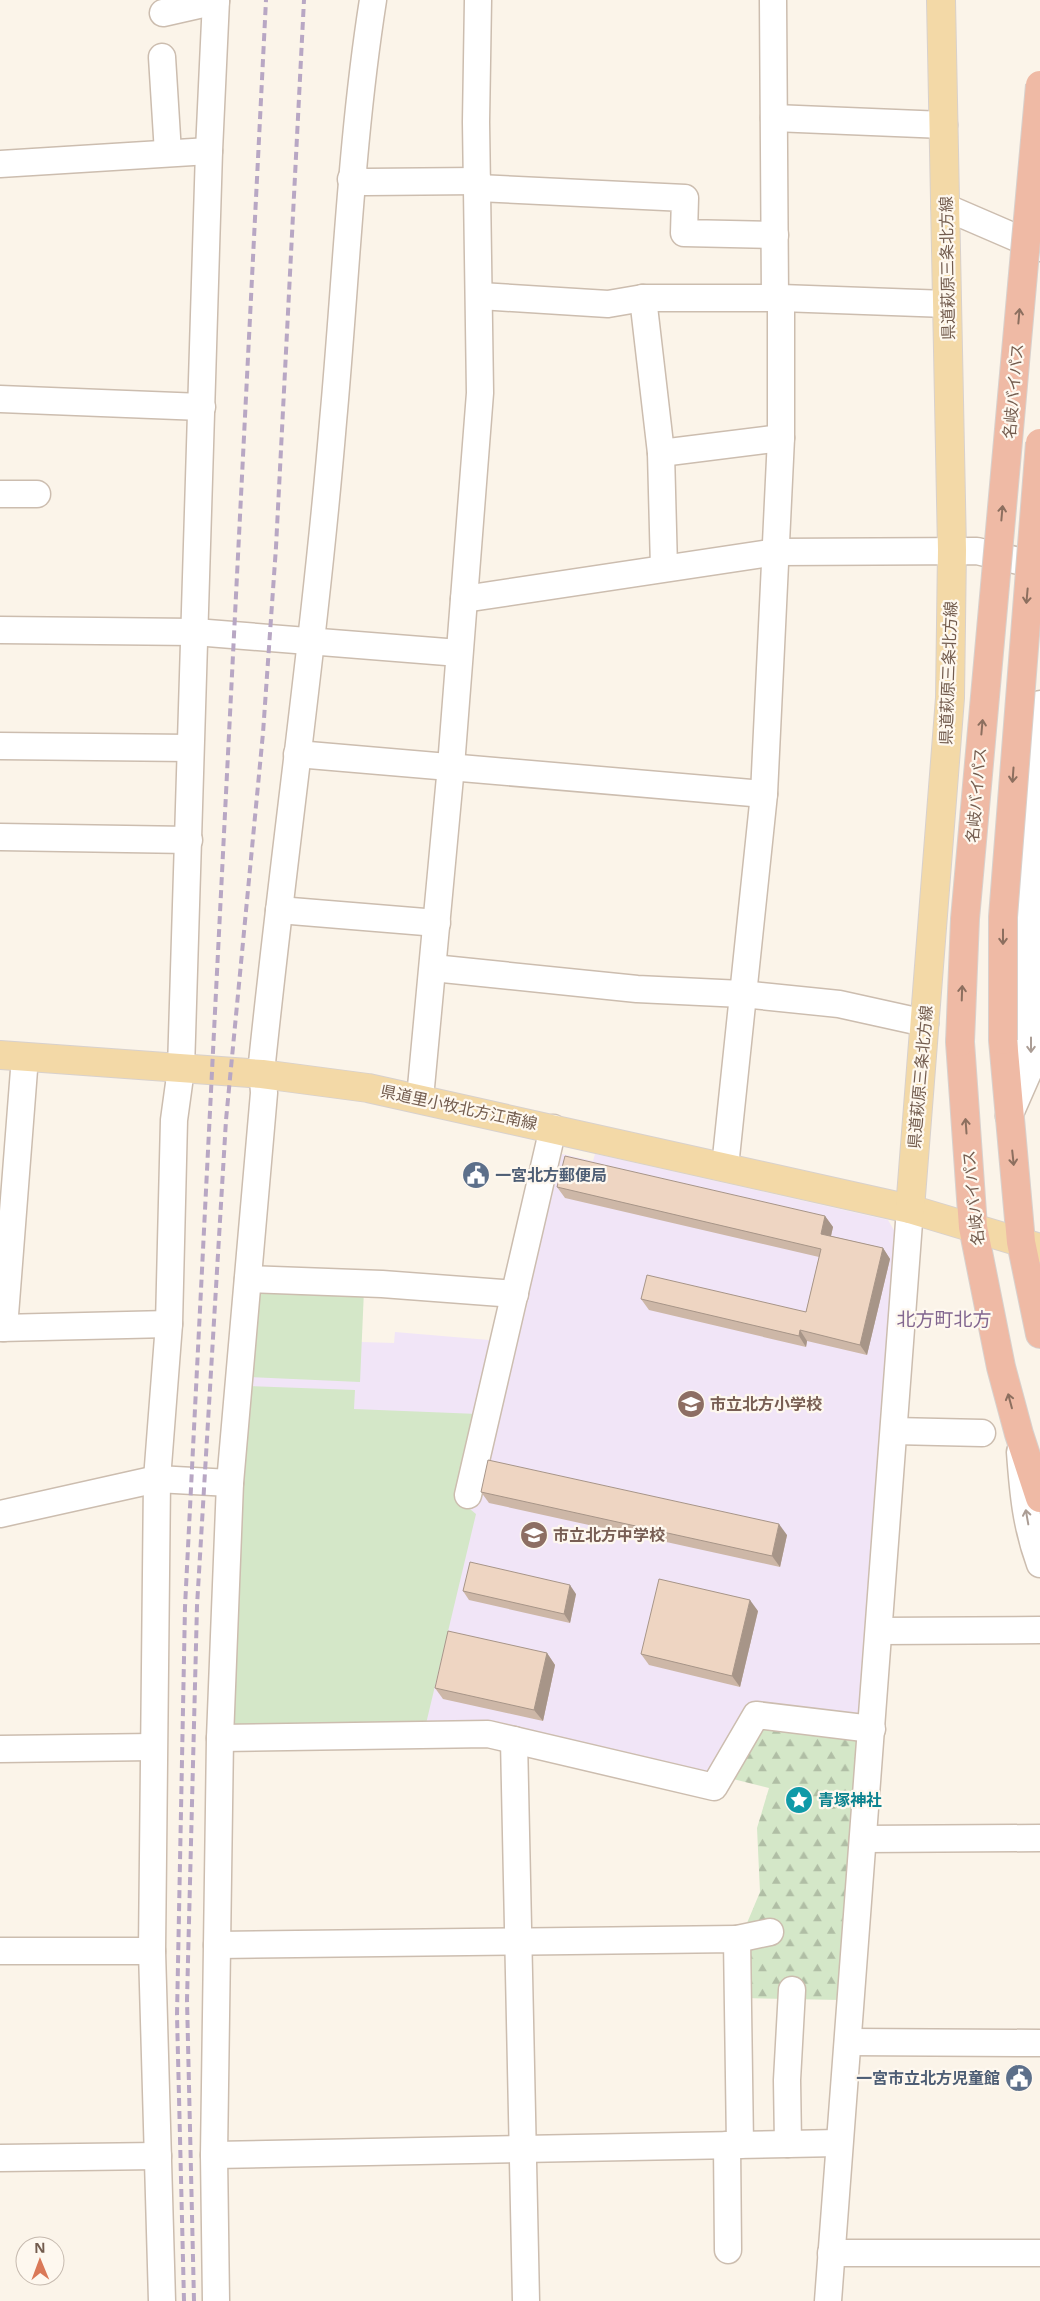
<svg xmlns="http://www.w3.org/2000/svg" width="1040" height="2301" font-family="'Open Sans','Noto Sans JP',sans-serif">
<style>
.education{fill:#f1e5f7}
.green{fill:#d4e7c8}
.forest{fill:url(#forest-firs)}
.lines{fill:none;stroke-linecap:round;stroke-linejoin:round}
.minor-casing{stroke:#ccbdaf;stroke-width:29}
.major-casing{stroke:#d8d1cd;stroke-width:30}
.highway-casing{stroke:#d8d1cd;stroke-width:30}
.minor{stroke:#fff;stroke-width:26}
.major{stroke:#f3d9a7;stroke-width:28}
.highway{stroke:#efbaa5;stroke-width:28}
.rail{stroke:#b8a7c4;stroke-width:4;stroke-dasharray:8 5;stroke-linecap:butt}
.highway-bridge-casing{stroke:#d8d1cd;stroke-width:30;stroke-linecap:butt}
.highway-bridge{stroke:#efbaa5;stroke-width:28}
.wall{fill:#cdb7a7}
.shaded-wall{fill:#a79588}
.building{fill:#eed5c2;stroke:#a79588}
.oneway{stroke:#8c6f5f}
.oneway2{stroke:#ab9d95}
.labels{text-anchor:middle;stroke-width:4.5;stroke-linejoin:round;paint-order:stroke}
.street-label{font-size:16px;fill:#735c4e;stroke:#fef8ef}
.service-label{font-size:16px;font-weight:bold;fill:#4e5e75;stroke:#fef8ef;text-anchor:start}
.education-label{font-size:16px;font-weight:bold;fill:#785e54;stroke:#fef8ef;text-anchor:start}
.culture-label{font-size:16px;font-weight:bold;fill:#0d838f;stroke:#fef8ef;text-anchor:start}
.quarter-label{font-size:19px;fill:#82668f;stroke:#fef8ef}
</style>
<defs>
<pattern id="forest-firs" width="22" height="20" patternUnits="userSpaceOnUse" patternTransform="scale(1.25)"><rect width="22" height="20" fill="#d4e7c8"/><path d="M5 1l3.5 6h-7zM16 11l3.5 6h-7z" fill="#b0bea5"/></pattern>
</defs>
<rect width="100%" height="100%" fill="#fbf4e9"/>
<polygon class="education" points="562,1154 593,1161 595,1154 888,1220 895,1232 859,1720 711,1778 425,1728 236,1549 255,1285 362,1342 394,1343 395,1332 513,1342 548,1185 554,1185"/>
<g class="green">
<polygon points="255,1285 364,1290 360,1382 248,1377"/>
<polygon points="247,1386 355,1390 354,1409 478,1414 459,1500 476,1514 425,1728 228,1726"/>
</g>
<polygon class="forest" points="758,1727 859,1736 841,2000 743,1998 742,1935 760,1892 757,1828 769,1788 729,1778"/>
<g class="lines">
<g class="minor-casing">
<g id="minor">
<polyline points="773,0 775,299"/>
<polyline points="163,13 216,1"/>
<polyline points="162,57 168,153"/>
<polyline points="774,118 944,125"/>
<polyline points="0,164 209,151"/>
<polyline points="351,179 366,182 478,181"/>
<polyline points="478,188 685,198 684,233 775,235"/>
<polyline points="945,207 1040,248"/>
<polyline points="480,296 608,304 643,298 781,298 947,304"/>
<polyline points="643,298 661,453 664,568"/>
<polyline points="0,399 202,407"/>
<polyline points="661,453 781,438"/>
<polyline points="0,494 37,494"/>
<polyline points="464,599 776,552 977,551 1040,566"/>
<polyline points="0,630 195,632 459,653"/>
<polyline points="0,746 190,748"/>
<polyline points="297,754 764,794"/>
<polyline points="0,837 189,840"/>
<polyline points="279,910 437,923"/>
<polyline points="433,968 637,989 742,994 839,1004 925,1023"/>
<polyline points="420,1098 451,766 480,393 476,122 478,0"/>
<polyline points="1009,1116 1031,1066 1027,894 1033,770 1040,704"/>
<polyline points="725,1167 764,794 781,438 781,298"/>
<polyline points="248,1279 382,1284 515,1294"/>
<polyline points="0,1328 169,1324"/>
<polyline points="4,1328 25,1057"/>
<polyline points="894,1431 982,1433"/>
<path d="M1020,1452c3,41 6,74 20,112"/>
<polyline points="468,1495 553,1128"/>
<polyline points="0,1514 157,1479 230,1483"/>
<polyline points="879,1631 1040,1630"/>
<polyline points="220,1738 488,1734 714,1787 756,1715 872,1729"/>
<polyline points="514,1740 526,2301"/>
<polyline points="0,1749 153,1747"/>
<polyline points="863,1839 1040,1838"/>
<polyline points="737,1939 770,1932"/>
<polyline points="217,1945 737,1939 740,2145"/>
<polyline points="0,1951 152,1951"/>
<polyline points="848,2042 1040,2043"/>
<polyline points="788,2144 787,2080 792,1990"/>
<polyline points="727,2145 728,2250"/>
<polyline points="214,2155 839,2143"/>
<polyline points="0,2158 158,2156"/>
<polyline points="831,2253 1040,2253"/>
<polyline points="162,2301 152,1951 157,1479 169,1324 174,1120 181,1069 209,151 216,0"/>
<path d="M216,2301l-2,-146 6,-417 10,-255 34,-390 -2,-30c22,-213 53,-426 71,-641 13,-141 18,-282 40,-422"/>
<polyline points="828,2301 910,1209"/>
</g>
</g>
<g class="major-casing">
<g id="major">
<polyline points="0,1055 262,1074 368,1088 910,1209 1040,1248"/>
<polyline points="910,1209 950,698 952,550 941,0"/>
</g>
</g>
<g class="highway-casing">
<g id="highway">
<polyline points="1003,1040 1021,1242 1040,1334"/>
<polyline points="960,1042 973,1227 1001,1367 1019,1434 1040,1498"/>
</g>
</g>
<use href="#minor" class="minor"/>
<use href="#major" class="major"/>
<use href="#highway" class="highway"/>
<g class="rail">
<polyline points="184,2301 177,2015 185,1607 266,0"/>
<polyline points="194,2301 187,2000 197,1606 226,1120 263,733 276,547 304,0"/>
</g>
<g class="highway-bridge-casing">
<g id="highway-bridge">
<polyline points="1003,1040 1003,917 1040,443"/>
<polyline points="960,1042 965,919 1040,85"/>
</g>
</g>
<use href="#highway-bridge" class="highway-bridge"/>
</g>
<g class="wall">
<polygon points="557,1187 825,1216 833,1227 831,1236 883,1248 890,1259 867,1355 807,1341 806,1347 649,1310 641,1299 806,1312 819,1257 565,1198"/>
<polygon points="481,1492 787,1535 780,1567 489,1503"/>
<polygon points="463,1591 576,1594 570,1623 469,1600"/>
<polygon points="758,1611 740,1687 649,1665 641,1654"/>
<polygon points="547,1653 555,1665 543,1721 443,1699 435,1688"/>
</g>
<g class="shaded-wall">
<polygon points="825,1216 833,1227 829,1244 821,1234"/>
<polygon points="883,1248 890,1259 867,1355 860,1345"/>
<polygon points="800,1330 807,1341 806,1347 799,1336"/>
<polygon points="779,1524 787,1535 780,1567 772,1556"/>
<polygon points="570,1585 576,1594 570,1623 564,1614"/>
<polygon points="750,1600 758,1611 740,1687 732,1676"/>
<polygon points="547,1653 555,1665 543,1721 534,1710"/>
</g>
<g class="building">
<polygon points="565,1156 825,1216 821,1234 883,1248 860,1345 800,1330 799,1336 641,1299 647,1275 806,1312 821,1249 557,1187"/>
<polygon points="488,1460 779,1524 772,1556 481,1492"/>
<polygon points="470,1562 570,1585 564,1614 463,1591"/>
<polygon points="659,1579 750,1600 732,1676 641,1654"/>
<polygon points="448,1631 547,1653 534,1710 435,1688"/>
</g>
<defs><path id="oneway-shaft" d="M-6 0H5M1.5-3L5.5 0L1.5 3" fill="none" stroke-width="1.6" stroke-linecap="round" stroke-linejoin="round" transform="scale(1.25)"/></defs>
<g class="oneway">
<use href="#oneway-shaft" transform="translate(1019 316) rotate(-85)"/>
<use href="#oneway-shaft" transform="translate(1002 513) rotate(-85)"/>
<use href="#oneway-shaft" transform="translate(1027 596) rotate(95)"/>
<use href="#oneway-shaft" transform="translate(982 727) rotate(-85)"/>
<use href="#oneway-shaft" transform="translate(1013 775) rotate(94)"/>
<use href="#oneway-shaft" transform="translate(1003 937) rotate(90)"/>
<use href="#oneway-shaft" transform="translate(962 993) rotate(-88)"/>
<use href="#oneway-shaft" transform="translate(966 1126) rotate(-94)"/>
<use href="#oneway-shaft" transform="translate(1013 1158) rotate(84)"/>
<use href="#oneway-shaft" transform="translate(1010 1401) rotate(-105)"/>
</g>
<g class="oneway2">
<use href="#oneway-shaft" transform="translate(1031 1045) rotate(90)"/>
<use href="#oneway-shaft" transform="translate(1027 1517) rotate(-100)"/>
</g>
<defs>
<g id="civic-disc" transform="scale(1.4375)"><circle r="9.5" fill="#5c6f8a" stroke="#fef8ef"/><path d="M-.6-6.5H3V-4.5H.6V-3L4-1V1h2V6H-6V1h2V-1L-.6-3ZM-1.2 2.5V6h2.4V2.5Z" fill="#fff"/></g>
<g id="school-disc" transform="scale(1.4375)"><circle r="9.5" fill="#8d6e63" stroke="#fef8ef"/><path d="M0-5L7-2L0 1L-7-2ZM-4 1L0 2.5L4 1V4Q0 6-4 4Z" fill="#fff"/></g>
<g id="sight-disc" transform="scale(1.4375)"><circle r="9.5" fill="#0f9aa8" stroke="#fef8ef"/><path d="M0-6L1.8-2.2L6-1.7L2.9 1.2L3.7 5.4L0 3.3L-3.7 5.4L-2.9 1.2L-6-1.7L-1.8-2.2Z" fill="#fff"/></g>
</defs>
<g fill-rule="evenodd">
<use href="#civic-disc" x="476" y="1175"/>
<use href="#school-disc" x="691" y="1404"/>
<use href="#school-disc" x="534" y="1535"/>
<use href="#sight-disc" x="799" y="1800"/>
<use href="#civic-disc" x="1019" y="2078"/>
</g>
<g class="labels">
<g class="street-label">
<text transform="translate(947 268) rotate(-91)" y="6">県道萩原三条北方線</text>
<text transform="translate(1013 391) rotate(-85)" y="6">名岐バイパス</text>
<text transform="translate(948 673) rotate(-88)" y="6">県道萩原三条北方線</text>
<text transform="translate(976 795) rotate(-85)" y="6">名岐バイパス</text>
<text transform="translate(920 1077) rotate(-85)" y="6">県道萩原三条北方線</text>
<text transform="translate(459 1107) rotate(12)" y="6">県道里小牧北方江南線</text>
<text transform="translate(973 1198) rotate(-96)" y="6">名岐バイパス</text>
</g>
<g class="service-label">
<text x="495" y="1181">一宮北方郵便局</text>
<text x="1000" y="2084" text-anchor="end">一宮市立北方児童館</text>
</g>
<g class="education-label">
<text x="710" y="1410">市立北方小学校</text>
<text x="553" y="1541">市立北方中学校</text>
</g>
<g class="culture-label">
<text x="818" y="1806">青塚神社</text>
</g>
<g class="quarter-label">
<text x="944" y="1326">北方町北方</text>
</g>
</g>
<g transform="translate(40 2261) rotate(359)"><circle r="24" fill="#fef8ef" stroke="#c6baaf"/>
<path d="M0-4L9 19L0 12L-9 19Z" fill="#da7958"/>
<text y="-8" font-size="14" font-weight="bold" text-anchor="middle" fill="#735c4e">N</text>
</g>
</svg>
